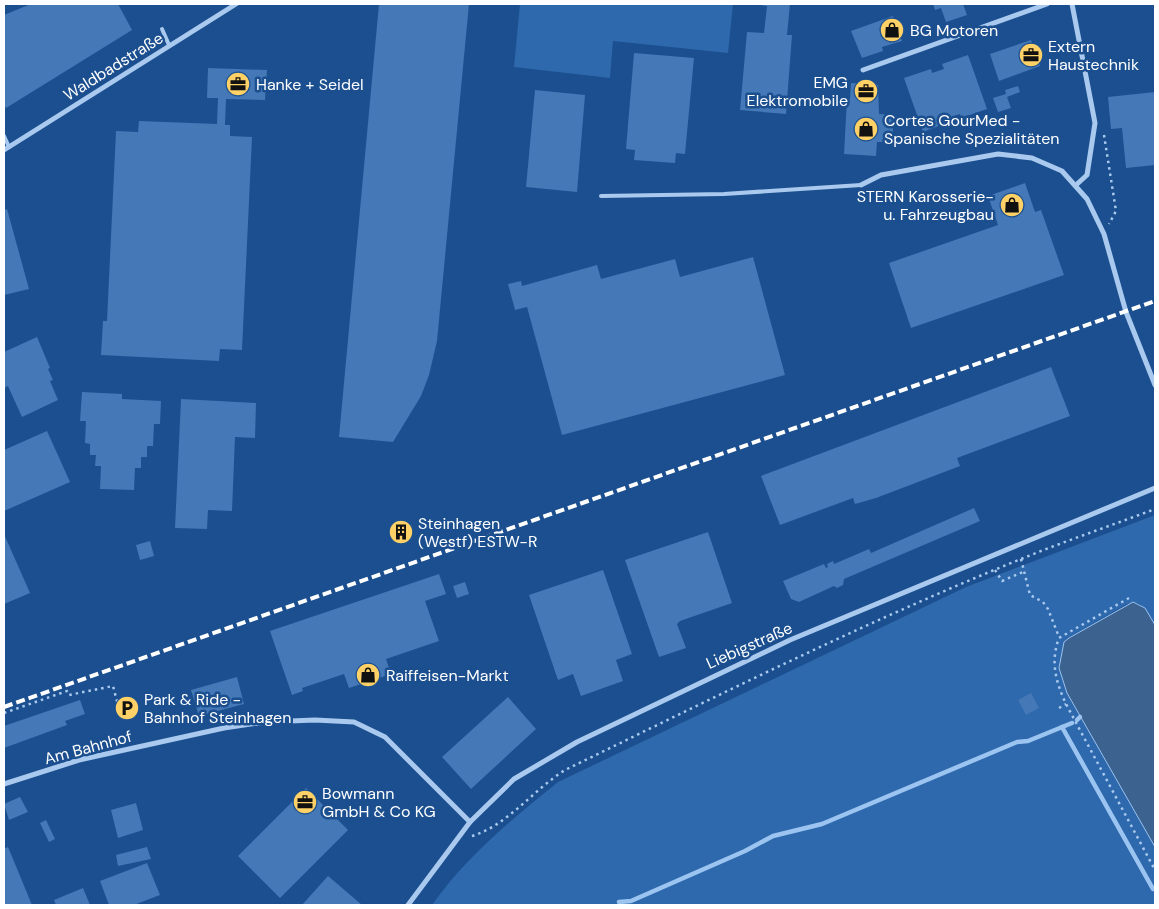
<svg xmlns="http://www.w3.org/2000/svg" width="1159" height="909" font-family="'DM Sans',sans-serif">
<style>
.green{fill:#2e69ad}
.water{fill:#3c6290;stroke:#9cc4f0}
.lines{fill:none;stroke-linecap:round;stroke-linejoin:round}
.stream{stroke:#9cc4f0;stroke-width:4.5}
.building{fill:#4478b7}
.path{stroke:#a9c9ee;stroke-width:2.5;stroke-dasharray:2.5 4;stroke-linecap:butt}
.service{stroke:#a9c9ee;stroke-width:4}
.minor{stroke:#a9c9ee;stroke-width:5}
.rail{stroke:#fff;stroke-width:4;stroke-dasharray:9 4;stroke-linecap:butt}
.labels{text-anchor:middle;stroke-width:5;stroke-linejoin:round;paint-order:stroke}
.poi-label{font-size:16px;fill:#fff;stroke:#1b4f8f;text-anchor:start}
.street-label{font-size:16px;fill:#fff;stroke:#1b4f8f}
</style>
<rect width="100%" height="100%" fill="#1b4f8f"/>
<g class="green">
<polygon points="520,4 733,4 728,53 613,41 610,78 514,67"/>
<path d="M1155,515v110c-9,-10 -11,-27 -28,-21l-59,34 -4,5 -5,25 8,25 88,154v58h-723c34,-48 80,-86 126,-123l408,-195z"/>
</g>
<polygon class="water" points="1133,602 1145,608 1155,625 1155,847 1067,693 1059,668 1064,642 1069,638"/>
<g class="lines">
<g class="stream">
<polyline points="1077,720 1080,717"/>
<polyline points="1062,727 1153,889"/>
<polyline points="619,902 631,901 745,851 773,836 822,824 1017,742 1028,741 1072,723"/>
</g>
</g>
<g class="building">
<polygon points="31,4 118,4 132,30 6,108 4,105 4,15"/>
<polygon points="379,4 469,4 437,341 429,375 421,396 393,442 339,437"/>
<polygon points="755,4 790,4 787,35 792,35 786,114 740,110 747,32 764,33 767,6"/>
<polygon points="933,4 963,4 967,15 946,22 941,8 935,10"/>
<polygon points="893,16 902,41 882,47 883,51 862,58 851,31"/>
<polygon points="1031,40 1040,66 999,81 990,54"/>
<polygon points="634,53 694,58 685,154 676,153 675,163 634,160 635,150 626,149"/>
<polygon points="968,55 987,109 961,118 960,114 948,118 949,122 923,132 904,78 931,69 932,73 944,69 942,64"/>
<polygon points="208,68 267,70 265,100 226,99 225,125 230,125 230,136 252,137 242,350 220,349 219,361 101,355 103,321 107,321 116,131 138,132 139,121 217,124 218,98 207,98"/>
<polygon points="851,83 878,85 879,114 894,115 892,142 877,142 876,156 844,154 847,99 850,99"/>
<polygon points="1018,86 1020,92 1007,97 1011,108 998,112 993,98 1006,94 1005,90"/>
<polygon points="535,90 585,95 577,192 526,187"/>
<polygon points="1155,92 1155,165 1126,168 1122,128 1111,129 1108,97"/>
<polygon points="1025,183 1035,212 1041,210 1064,275 911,328 889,263 998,225 988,196"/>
<polygon points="7,209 29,289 4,295 4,210"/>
<polygon points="753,257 785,375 562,435 527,307 515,310 508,284 521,281 522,286 597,265 601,279 675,259 680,277"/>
<polygon points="37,337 50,368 48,369 53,380 50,381 58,400 22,417 8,386 4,388 4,352"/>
<polygon points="1051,367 1070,416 957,458 960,466 876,498 855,504 853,498 780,525 761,476"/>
<polygon points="82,392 122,394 122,399 161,401 160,424 154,424 153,446 147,446 147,457 141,457 141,468 135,468 134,490 100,489 101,466 95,466 96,455 90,455 90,444 85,443 86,421 80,421"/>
<polygon points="181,399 256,403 255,438 235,437 232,511 208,510 207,529 175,528"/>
<polygon points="47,431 70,482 4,511 4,450"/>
<polygon points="974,508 980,521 844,579 843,585 837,588 834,586 799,602 791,599 783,581 824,564 826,568 828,567 827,564 833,561 834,564 869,549 871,553"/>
<polygon points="404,529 405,534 398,536 396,531"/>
<polygon points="708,532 732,603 680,621 677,624 686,648 659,657 625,560"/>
<polygon points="4,534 30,593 4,604"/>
<polygon points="150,541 154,556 140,560 136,545"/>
<polygon points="603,570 632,654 616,660 623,681 581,696 573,674 558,680 529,595"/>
<polygon points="439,574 446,594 425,601 439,641 386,659 391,674 349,688 344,674 302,688 303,691 292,695 270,631"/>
<polygon points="465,582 469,594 457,598 453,586"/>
<polygon points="237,677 244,704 199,716 191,690"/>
<polygon points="1031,693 1039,708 1026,715 1018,700"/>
<polygon points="508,697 536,729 471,789 442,757"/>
<polygon points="80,700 85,714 65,721 67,725 4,748 4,726"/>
<polygon points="306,788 348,830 280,898 238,856"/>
<polygon points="20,797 28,812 9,820 4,804"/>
<polygon points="136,803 143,830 118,838 111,810"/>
<polygon points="46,820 55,839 49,842 40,823"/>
<polygon points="8,847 32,905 4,905 4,849"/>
<polygon points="147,847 151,859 118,866 116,855"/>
<polygon points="147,863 160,895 134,905 109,905 100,881"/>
<polygon points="328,876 362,905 302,905"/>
<polygon points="83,888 90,905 56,905 54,900"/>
</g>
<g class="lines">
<g class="path">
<polyline points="1104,135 1116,211 1109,224"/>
<polyline points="1021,559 1030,595 1043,602 1048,609 1059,637"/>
<polyline points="995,570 1002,581 1023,572"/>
<path d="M1129,598l-70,40c-9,24 -3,44 7,66l89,166"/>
<polyline points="1059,708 1066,704"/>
<polyline points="4,713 67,691 69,695 113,686 119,709"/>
<path d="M472,836c36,-11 61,-46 93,-66 150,-73 300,-148 456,-211 44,-18 89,-33 134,-50"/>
</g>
<g class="service">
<polyline points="162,29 169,45"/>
<polyline points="4,136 9,147"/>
<polyline points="601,196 724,194 861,185"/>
</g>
<g class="minor">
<polyline points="1072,4 1095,123 1087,175 1076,185"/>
<polyline points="863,70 1047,4"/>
<polyline points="4,150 236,4"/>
<polyline points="861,185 881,175 998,154 1032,158 1062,171 1087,199 1104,234 1126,312 1155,385"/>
<polyline points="4,784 79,760 224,728 265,722 315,720 354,722 385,737 470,822"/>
<polyline points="408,905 470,822 514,779 577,742 790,640 1155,488"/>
</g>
<polyline class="rail" points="4,707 1155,301"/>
</g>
<defs>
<g id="shop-disc" transform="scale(1.25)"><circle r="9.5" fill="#ffd166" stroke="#1b4f8f"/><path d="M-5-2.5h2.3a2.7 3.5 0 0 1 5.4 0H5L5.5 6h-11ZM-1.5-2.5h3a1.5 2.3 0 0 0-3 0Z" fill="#111"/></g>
<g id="office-disc" transform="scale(1.25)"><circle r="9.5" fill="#ffd166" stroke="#1b4f8f"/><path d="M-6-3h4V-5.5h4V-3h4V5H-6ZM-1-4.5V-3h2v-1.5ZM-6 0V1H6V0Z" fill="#111"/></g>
<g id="building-disc" transform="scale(1.25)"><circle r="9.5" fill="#ffd166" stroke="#1b4f8f"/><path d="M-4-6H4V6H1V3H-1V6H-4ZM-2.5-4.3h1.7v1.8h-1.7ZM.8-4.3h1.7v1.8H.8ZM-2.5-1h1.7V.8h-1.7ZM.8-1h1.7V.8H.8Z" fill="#111"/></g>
<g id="parking-disc" transform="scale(1.25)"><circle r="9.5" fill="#ffd166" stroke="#1b4f8f"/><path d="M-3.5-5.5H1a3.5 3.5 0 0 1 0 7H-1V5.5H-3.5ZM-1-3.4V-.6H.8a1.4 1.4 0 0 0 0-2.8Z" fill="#111"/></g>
</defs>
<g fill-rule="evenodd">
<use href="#shop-disc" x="892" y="30"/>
<use href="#office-disc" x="1031" y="55"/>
<use href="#office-disc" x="238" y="84"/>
<use href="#office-disc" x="866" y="91"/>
<use href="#shop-disc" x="866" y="129"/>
<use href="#shop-disc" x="1012" y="205"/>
<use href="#building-disc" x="401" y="532"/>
<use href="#shop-disc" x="368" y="675"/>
<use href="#parking-disc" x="127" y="708"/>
<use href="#office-disc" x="305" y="802"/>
</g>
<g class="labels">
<g class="poi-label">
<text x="910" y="36">BG Motoren</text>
<text x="1048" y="52">Extern<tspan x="1048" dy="18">Haustechnik</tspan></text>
<text x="848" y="88" text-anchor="end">EMG<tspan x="848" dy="18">Elektromobile</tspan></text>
<text x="256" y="90">Hanke + Seidel</text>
<text x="884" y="126">Cortes GourMed -<tspan x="884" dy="18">Spanische Spezialitäten</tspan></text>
<text x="994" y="202" text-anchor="end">STERN Karosserie-<tspan x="994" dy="18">u. Fahrzeugbau</tspan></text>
<text x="418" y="529">Steinhagen<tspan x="418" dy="18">(Westf) ESTW-R</tspan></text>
<text x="386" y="681">Raiffeisen-Markt</text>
<text x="144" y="705">Park &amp; Ride -<tspan x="144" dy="18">Bahnhof Steinhagen</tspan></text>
<text x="322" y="799">Bowmann<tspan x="322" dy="18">GmbH &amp; Co KG</tspan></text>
</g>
<g class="street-label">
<text transform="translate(113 66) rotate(-32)" y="6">Waldbadstraße</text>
<text transform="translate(749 645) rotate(-24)" y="6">Liebigstraße</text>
<text transform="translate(88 747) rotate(-15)" y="6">Am Bahnhof</text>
</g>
</g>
<rect width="1159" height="909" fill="none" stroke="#ffffff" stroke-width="10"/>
</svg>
